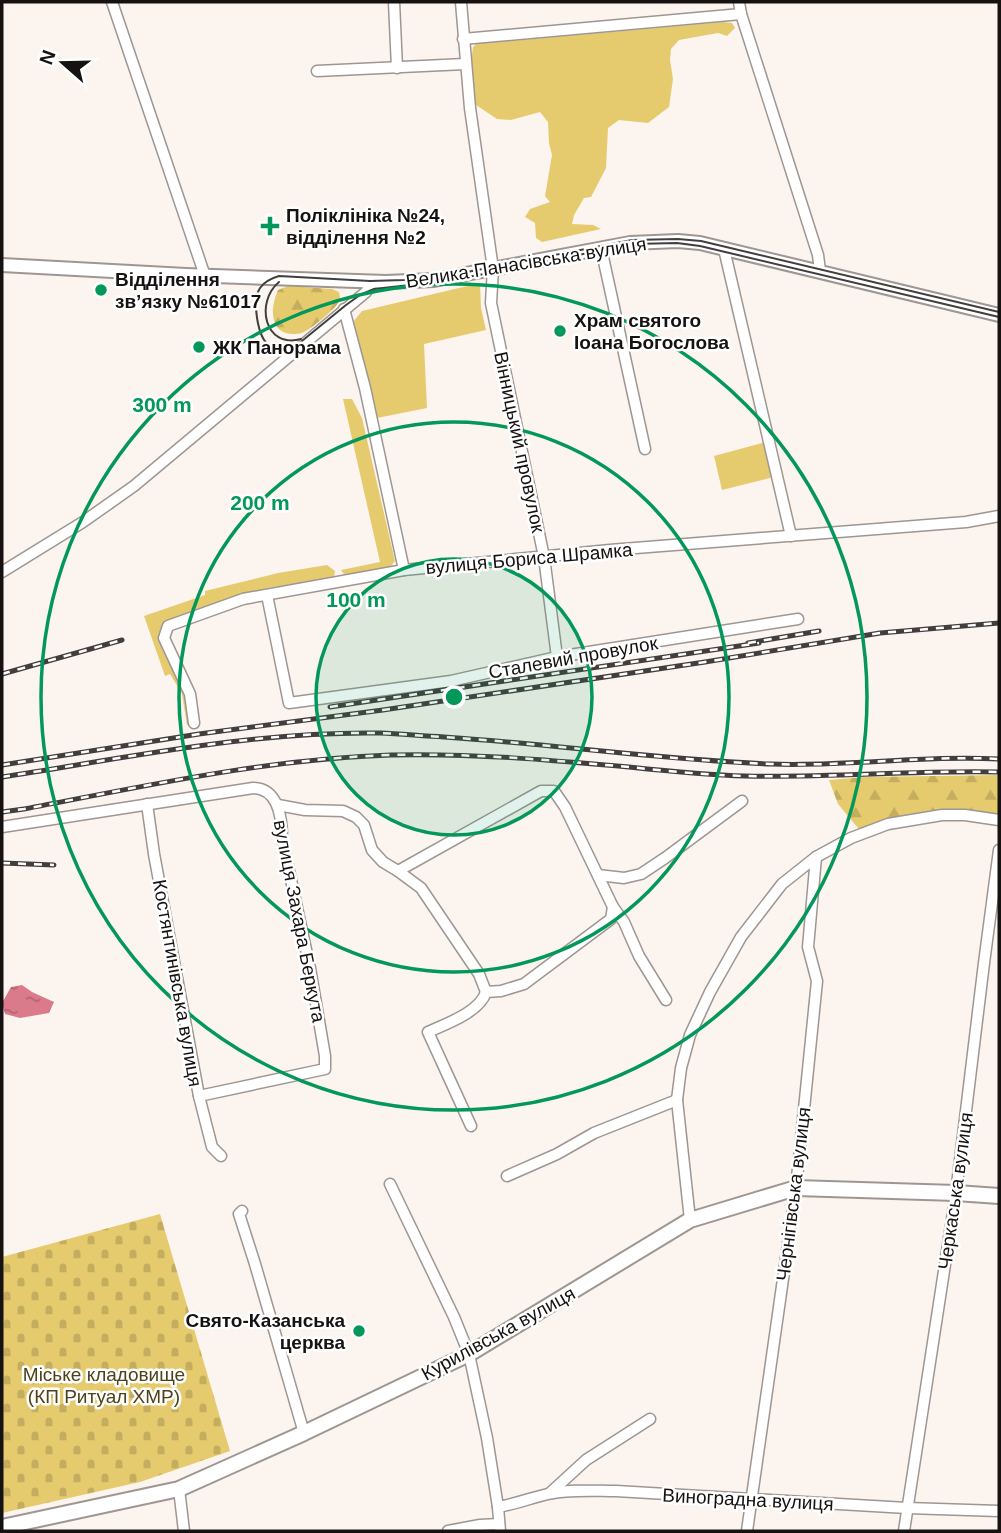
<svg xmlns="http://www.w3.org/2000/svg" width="1001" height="1533" font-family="Arial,sans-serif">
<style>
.green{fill:#e6cb6e}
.forest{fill:url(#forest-firs)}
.cemetery{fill:url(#cemetery-stones)}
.water{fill:url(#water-ripples)}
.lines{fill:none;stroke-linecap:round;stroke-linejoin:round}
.minor-casing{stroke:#9e9692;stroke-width:13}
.tertiary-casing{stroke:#9e9692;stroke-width:16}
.secondary-casing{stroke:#9e9692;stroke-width:18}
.minor{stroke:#fff;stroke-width:10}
.tertiary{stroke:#fff;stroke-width:12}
.secondary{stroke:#fff;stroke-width:14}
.tram{stroke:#423e3d;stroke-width:2}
.rail-casing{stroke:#423e3d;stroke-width:5}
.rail{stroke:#fff;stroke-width:2.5;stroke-dasharray:8;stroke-linecap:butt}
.ring{fill:none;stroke:#03985a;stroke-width:3.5}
.poi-dot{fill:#03985a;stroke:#fff;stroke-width:2.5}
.labels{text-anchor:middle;stroke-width:5;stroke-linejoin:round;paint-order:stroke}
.poi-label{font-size:19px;font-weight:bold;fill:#151211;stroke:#fff;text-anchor:start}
.street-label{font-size:19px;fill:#151211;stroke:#fff}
.park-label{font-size:19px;fill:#4d4219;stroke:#fff}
.centre{fill:#03985a;stroke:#fff;stroke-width:3.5}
.ring-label{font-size:21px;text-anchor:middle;font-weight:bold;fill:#03985a;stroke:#fff;stroke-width:5;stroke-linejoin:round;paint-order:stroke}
</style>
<defs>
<pattern id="forest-firs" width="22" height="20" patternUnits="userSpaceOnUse" patternTransform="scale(1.75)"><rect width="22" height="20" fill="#e6cb6e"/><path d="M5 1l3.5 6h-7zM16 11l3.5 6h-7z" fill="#c4ad5e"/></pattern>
<pattern id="cemetery-stones" width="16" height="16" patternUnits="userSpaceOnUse" patternTransform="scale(1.75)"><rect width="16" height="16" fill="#e6cb6e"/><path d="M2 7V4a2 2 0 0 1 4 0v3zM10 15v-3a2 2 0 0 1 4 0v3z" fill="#c4ad5e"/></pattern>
<pattern id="water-ripples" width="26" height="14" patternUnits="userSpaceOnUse" patternTransform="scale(1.75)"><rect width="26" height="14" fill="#da7a8b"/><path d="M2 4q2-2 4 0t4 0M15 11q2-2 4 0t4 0" fill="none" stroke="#b06370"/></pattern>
</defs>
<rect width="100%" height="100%" fill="#fcf4ef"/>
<g class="green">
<polygon points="723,22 732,23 735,28 727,36 718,33 679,40 671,49 670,60 673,79 669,107 648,123 619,120 608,128 606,168 591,197 584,198 574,215 572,224 593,225 601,229 542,242 536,238 535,223 525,217 530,209 550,202 545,196 552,155 549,143 548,122 540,112 511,120 497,119 476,105 472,91 471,62 473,47 479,42 511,41"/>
<polygon points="480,283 481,308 486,330 424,344 427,408 377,418 353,322 362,311"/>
<polygon points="343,399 352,399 362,418 395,561 389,569 346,577 341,570 380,562"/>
<polygon points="766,442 774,477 722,490 714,456"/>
<polygon points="327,565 335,571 334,578 267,588 165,625 160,640 189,695 192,724 187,725 182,694 170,674 165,676 144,616 205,595 205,591 278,573"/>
</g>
<g class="forest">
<path d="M288,286l44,3 7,3c1,6 2,6 -1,11 -4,7 -27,26 -34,29 -4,2 -8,2 -12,2 -24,-1 -21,-29 -14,-44z"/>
<polygon points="999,775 999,820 942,815 863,834 838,804 829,780 865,777"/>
</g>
<polygon class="cemetery" points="160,1214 230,1451 140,1482 2,1513 2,1257"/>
<polygon class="water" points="22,985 32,992 54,1002 49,1013 20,1018 5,1014 2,1003 11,987"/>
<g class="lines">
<g class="minor-casing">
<g id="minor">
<polyline points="112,2 205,276"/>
<polyline points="394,2 397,68"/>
<polyline points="461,2 470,108 493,269 491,303 544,557 557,657"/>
<polyline points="739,2 741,14 818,255 820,271"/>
<polyline points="463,39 741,14"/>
<polyline points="317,71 465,64"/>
<polyline points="601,248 645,449"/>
<polyline points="724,249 791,536"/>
<polyline points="344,309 365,388 404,570"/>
<polyline points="2,572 83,522 134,486 366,292 372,282"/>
<polyline points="267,595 289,703 451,681 557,657 798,619"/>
<polyline points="194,723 190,694 164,638 168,626 243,599 404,570 610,550 966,522 999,516"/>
<polyline points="147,804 154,854 199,1096 212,1147 221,1156"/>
<polyline points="278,805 305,810 343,811 356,817 364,825 372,850 383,862 398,871 541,791 554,791 565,807 613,907 624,922 639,956 666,1000"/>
<path d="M2,827l251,-39c25,0 29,30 29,50l28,130 15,88v13l-126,27"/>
<polyline points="398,871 421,888 479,974 486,992"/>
<polyline points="598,875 624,878 641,874 665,858 742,801"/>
<path d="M471,1126l-43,-94c18,-8 52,-20 58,-40l15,-1 23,-7 87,-65 2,-12"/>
<polyline points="507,1176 557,1154 594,1133 677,1100"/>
<polyline points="390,1184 454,1317 469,1354 487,1438 498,1507 500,1531"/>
<polyline points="242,1211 239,1214 255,1264 304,1433"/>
<polyline points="690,1220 677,1100 681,1068 690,1035 710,992 741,937 782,884 816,857 851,838 888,824 942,815 965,815 999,820"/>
<polyline points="179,1489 184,1531"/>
<polyline points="550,1493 586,1460 650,1419"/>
<path d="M498,1507c17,-3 33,-9 50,-13 21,-5 46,-3 68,-3l291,17 92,3"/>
<polyline points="448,1531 480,1525 499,1524"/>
<polyline points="747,1531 796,1188 817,981 808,947 816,857"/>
<polyline points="904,1531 956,1193 984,963 999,850"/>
</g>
</g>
<g class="tertiary-casing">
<polyline id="tertiary" points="2,265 186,275 386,282 434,280 630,243 678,241 700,243 999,315"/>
</g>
<g class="secondary-casing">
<polyline id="secondary" points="2,1527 179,1489 304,1433 469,1354 690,1220 796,1188 956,1193 999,1196"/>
</g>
<use href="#minor" class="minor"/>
<use href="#tertiary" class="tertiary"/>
<use href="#secondary" class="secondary"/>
<g class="tram">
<path d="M279,282c-24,20 -15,67 22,57"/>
<path d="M999,312l-298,-71 -23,-2 -46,1 -165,32 -63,8 -34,1 -91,-5c-7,2 -14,5 -19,12 -8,12 -3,50 10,58 8,6 18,3 27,-1l49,-40 14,-10 14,-6 63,-7 42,-7 154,-31 44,-1 23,3 299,71"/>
</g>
<g class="rail-casing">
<g id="rail">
<polyline points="748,643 819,631"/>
<polyline points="2,674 122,640"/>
<polyline points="330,707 759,643"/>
<polyline points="2,765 199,734 383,710 705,662 880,633 999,623"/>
<path d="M2,777c124,-19 252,-46 378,-44 22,1 43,3 64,4 109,7 218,23 327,27 77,3 152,-9 228,-5"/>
<path d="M2,812l22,-3c122,-23 242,-50 367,-54 79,-2 159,5 238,12 38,4 77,8 116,9 85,2 169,-6 254,-4"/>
<polyline points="2,863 54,865"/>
</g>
</g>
<use href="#rail" class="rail"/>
</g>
<circle cx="454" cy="697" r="138" fill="#03985a" fill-opacity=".12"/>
<g class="ring">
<circle cx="454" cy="697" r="138"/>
<circle cx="454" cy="697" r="275"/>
<circle cx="454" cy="697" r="413"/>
</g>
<g class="poi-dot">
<path d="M266.5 215.5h7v7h7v7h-7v7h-7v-7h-7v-7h7z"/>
<circle cx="101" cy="290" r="7"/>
<circle cx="560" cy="331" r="7"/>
<circle cx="199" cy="347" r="7"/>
<circle cx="359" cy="1331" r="7"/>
</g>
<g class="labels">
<g class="poi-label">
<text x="286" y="222">Поліклініка №24,<tspan x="286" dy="22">відділення №2</tspan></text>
<text x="115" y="286">Відділення<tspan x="115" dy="22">зв’язку №61017</tspan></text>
<text x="574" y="327">Храм святого<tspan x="574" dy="22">Іоана Богослова</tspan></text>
<text x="213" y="354">ЖК Панорама</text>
<text x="345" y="1327" text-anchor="end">Свято-Казанська<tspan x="345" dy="22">церква</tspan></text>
</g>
<g class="street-label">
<text transform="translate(526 262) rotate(-9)" y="7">Велика Панасівська вулиця</text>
<text transform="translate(520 442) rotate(78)" y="7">Вінницький провулок</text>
<text transform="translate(529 558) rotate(-5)" y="7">вулиця Бориса Шрамка</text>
<text transform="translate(573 657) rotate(-10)" y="7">Сталевий провулок</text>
<text transform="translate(300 921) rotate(79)" y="7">вулиця Захара Беркута</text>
<text transform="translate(178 983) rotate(80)" y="7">Костянтинівська вулиця</text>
<text transform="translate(955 1191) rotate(-82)" y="7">Черкаська вулиця</text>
<text transform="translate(793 1194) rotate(-83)" y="7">Чернігівська вулиця</text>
<text transform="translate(498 1333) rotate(-29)" y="7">Курилівська вулиця</text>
<text transform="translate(748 1499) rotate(3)" y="7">Виноградна вулиця</text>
</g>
<g class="park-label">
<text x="104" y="1381">Міське кладовище<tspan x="104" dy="22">(КП Ритуал ХМР)</tspan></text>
</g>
</g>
<circle cx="454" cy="697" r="10" class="centre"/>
<g class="ring-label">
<text x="162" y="412">300 m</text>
<text x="260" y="510">200 m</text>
<text x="356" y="607">100 m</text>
</g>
<rect width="1001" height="1533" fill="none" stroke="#151211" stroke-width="7"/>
<g transform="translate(63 63) rotate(290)" stroke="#ffffff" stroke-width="5" paint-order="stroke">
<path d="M0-5L12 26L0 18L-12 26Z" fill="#151211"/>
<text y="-10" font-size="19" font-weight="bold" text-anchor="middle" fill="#151211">N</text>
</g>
</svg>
